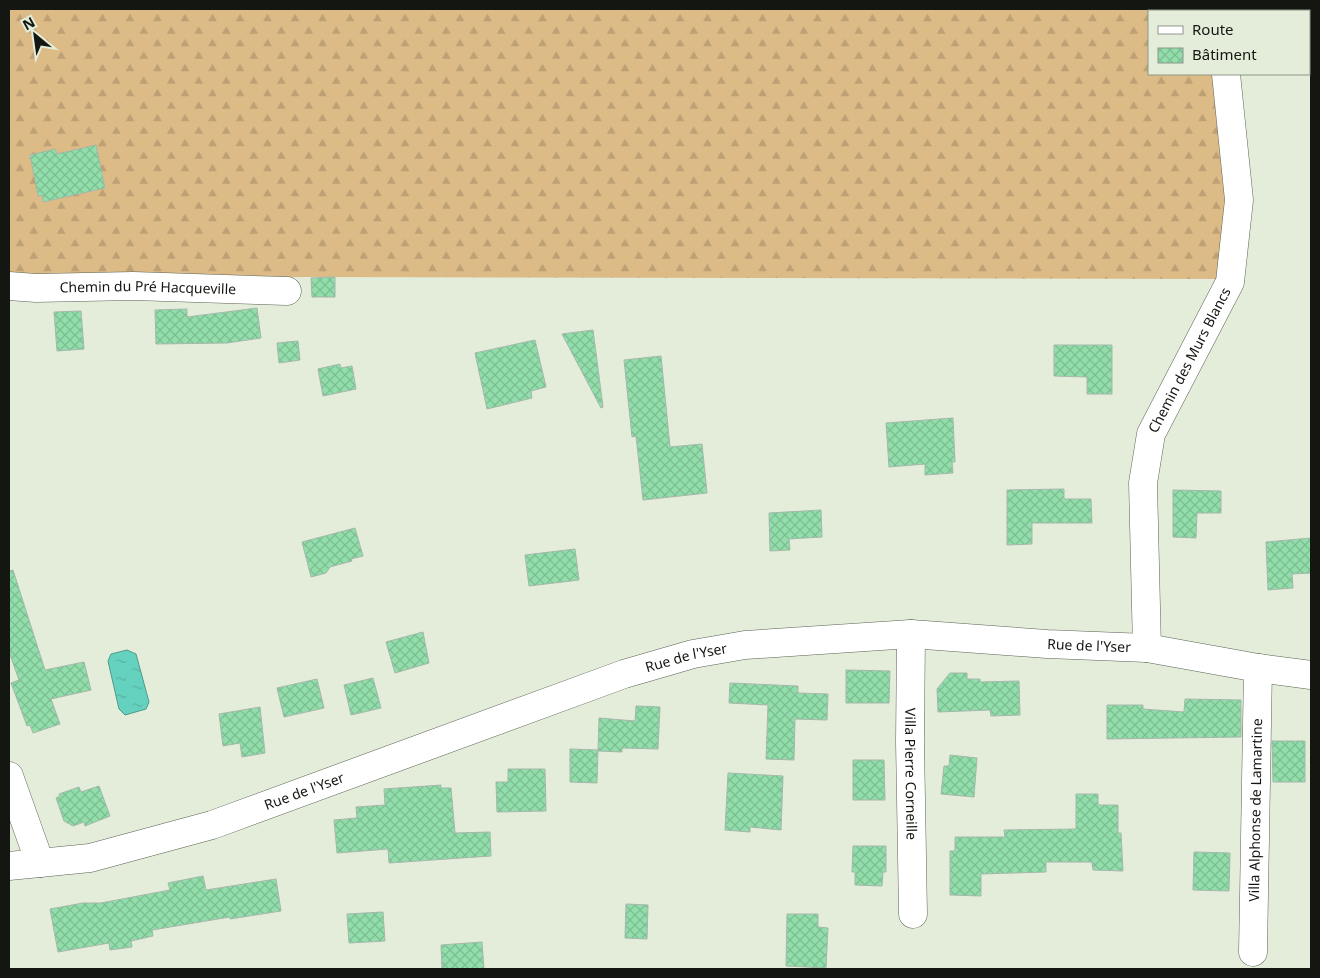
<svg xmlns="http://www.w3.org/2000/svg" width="1320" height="978" font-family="'Noto Sans',sans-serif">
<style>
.forest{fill:url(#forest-firs)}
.water{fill:url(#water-ripples);stroke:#4d9a8b}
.building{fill:url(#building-cross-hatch);stroke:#a6b7ab}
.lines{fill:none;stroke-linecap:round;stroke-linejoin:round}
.minor-casing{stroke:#5b6354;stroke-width:29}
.minor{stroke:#fff;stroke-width:28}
.labels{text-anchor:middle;stroke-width:4;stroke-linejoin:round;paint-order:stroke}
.street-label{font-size:14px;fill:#141711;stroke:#e3edda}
</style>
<defs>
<pattern id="forest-firs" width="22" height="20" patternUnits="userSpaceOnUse" patternTransform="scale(1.25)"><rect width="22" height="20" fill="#ddbb87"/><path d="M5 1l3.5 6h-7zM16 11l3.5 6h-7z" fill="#bda074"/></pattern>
<pattern id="water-ripples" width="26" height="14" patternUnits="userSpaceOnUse" patternTransform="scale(1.25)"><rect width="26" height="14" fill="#65d2bf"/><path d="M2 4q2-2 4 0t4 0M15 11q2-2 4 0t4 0" fill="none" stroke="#57b4a3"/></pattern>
<pattern id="building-cross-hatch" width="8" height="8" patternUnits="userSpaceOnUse" patternTransform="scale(1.25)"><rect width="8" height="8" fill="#91deab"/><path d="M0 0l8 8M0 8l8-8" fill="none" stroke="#7cbe92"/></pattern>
</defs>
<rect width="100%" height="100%" fill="#e3edda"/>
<polygon class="forest" points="9,9 1209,9 1209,11 1149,11 1149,74 1216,74 1232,209 1222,279 310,277 9,278"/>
<polygon class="water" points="127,650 136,654 149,702 146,709 125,715 119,709 108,661 111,654"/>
<g class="building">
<polygon points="96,145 105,188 43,202 42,195 38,196 30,155 55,149 57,154"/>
<polygon points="335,277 335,297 312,297 311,278"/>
<polygon points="257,308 261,338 227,343 156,344 155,310 187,309 187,317"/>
<polygon points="81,311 84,349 57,351 54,312"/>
<polygon points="593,330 603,407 601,408 562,334"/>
<polygon points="535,340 546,387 531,391 532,398 487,409 475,353"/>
<polygon points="298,341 300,360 279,363 277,343"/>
<polygon points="1054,345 1112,345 1112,394 1087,394 1087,377 1054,376"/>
<polygon points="661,356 670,447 702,444 707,493 643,500 636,436 632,437 624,360"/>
<polygon points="340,364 341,368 352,366 356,389 323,396 318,369"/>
<polygon points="953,418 955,462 952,462 953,473 925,475 925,464 889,467 886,423"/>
<polygon points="1064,489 1064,499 1091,499 1092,523 1032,523 1032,544 1007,545 1007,490"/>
<polygon points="1173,490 1221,491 1221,513 1197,513 1196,538 1173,537"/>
<polygon points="821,510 822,537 789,539 790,550 770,551 769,513"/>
<polygon points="355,528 363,556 351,559 352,561 330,567 326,573 311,577 302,542"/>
<polygon points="1311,538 1311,573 1292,574 1293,588 1268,590 1266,542"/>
<polygon points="575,549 579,580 529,586 525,555"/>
<polygon points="13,570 45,670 84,662 91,690 51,699 60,724 33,733 30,725 27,726 11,683 19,680 9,652 9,571"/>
<polygon points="423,632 429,663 395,673 386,642"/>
<polygon points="846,670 890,671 889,703 846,703"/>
<polygon points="950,673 967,673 967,679 980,679 980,682 1019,681 1020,715 991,716 990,710 938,712 937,689"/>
<polygon points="373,678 381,708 351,715 344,685"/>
<polygon points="317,679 324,708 284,717 277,688"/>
<polygon points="730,683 798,686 798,693 828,694 827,720 795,719 794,760 766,759 768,705 729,703"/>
<polygon points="1185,699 1241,700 1241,737 1107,739 1107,705 1143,705 1143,709 1184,712"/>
<polygon points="636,706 660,707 658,749 622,748 622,752 598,751 599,718 635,721"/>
<polygon points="260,707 265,753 242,757 240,743 223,746 219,714"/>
<polygon points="1272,741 1305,741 1305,782 1273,782"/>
<polygon points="570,749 598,750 597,783 570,782"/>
<polygon points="950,755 977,758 974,797 941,794 944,766 949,766"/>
<polygon points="853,760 884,760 885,800 853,800"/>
<polygon points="508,769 545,769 546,811 497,812 496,782 508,782"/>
<polygon points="728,773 783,776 781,830 750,827 750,832 725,830"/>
<polygon points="441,785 441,788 451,788 455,833 490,832 491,856 389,863 388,849 337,853 334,820 357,818 356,807 385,805 384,789"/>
<polygon points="99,786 110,816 85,826 84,822 73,826 64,821 56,798 60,796 59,794 79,787 81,792"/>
<polygon points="1076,794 1098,794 1098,805 1118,805 1118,833 1121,833 1123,871 1093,870 1092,862 1046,862 1046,872 981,874 981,896 950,895 950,851 955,851 955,837 1005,837 1004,830 1076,829"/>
<polygon points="853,846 886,846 886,872 883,872 882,886 855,885 855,872 852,872"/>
<polygon points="1194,852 1230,853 1229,891 1193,890"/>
<polygon points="203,876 206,890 276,879 281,911 230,919 230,917 152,930 153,936 131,941 132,947 110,950 109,943 58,952 50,909 83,903 101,903 170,890 168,883"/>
<polygon points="626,904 648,905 647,939 625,938"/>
<polygon points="383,912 385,941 349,943 347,914"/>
<polygon points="787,914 818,914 818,927 828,928 826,968 786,966"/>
<polygon points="482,942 484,969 442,969 441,945"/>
</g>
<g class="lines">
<g class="minor-casing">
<g id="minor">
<polyline points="1221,9 1221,11"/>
<path id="s1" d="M9,286l27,2 97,-2 154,5"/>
<path id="s2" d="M911,634l-1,108 3,172"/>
<path id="s3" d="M1147,648l-4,-165 8,-49 79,-152 9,-82 -13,-126"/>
<polyline points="9,776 40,863"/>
<path id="s4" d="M9,866l81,-8 122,-33 412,-151 69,-20 52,-9 166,-11 136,10 100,4 111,20 53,7"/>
<path id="s5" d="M1253,952l5,-284"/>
</g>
</g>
<use href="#minor" class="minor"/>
</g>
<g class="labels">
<g class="street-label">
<text dy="5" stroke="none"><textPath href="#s1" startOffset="139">Chemin du Pré Hacqueville</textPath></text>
<text dy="5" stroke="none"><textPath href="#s3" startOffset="298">Chemin des Murs Blancs</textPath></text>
<text dy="5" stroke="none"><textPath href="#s4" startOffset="1116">Rue de l'Yser</textPath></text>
<text dy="5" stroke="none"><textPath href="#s4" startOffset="711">Rue de l'Yser</textPath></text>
<text dy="5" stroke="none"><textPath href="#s2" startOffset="140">Villa Pierre Corneille</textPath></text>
<text dy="5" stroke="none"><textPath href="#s4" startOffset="306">Rue de l'Yser</textPath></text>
<text dy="5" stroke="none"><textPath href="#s5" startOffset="142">Villa Alphonse de Lamartine</textPath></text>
</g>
</g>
<rect width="1320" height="978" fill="none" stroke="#141711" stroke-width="20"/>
<rect x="1148" y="10" width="162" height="65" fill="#e3edda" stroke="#90978a"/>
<rect x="1158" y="26" width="25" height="8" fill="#ffffff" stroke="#90978a"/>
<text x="1192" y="35" font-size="15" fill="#141711">Route</text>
<rect x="1158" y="48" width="25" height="15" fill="url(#building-cross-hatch)" stroke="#90978a"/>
<text x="1192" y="60" font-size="15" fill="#141711">Bâtiment</text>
<g transform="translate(35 35) rotate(331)" stroke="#e3edda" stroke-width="4" paint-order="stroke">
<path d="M0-4L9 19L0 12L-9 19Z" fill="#141711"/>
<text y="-8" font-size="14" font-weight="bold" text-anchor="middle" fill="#141711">N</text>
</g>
</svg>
